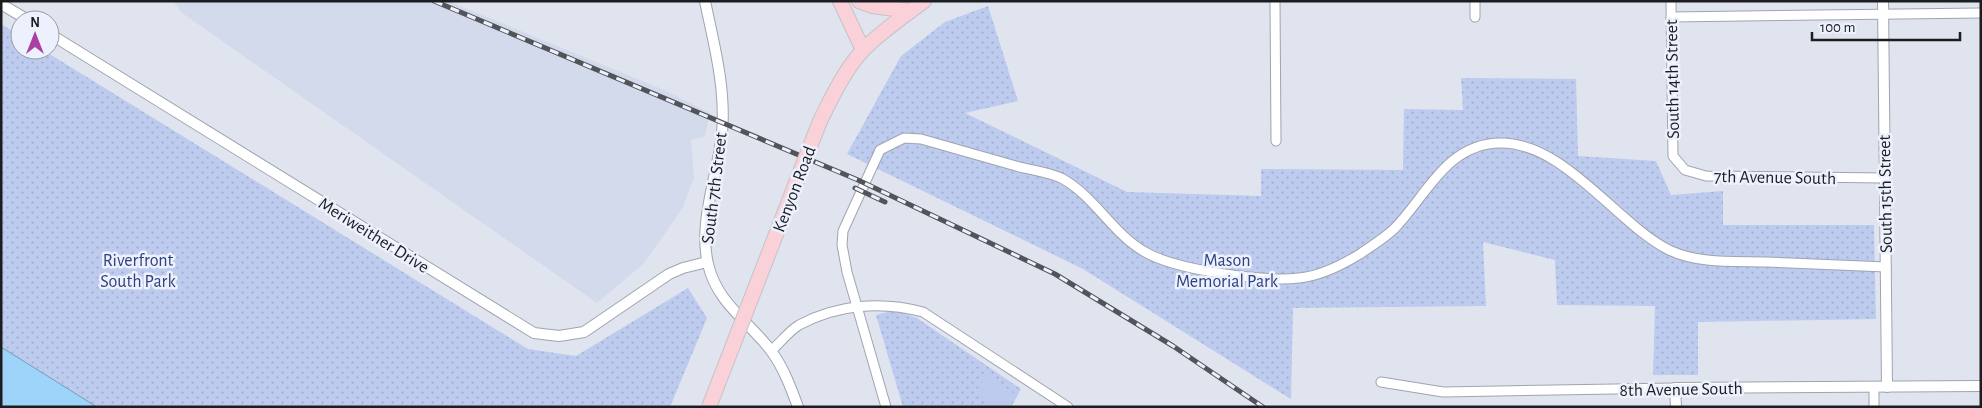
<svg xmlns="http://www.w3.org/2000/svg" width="1982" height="408" font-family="'Alegreya Sans',sans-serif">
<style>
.built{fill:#d3daec}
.green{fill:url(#green-dots)}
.pitch{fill:#bdcbef}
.water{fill:#9ed4fa;stroke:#779db9}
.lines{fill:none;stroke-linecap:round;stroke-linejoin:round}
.minor-casing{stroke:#a0a4af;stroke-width:11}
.tertiary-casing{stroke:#a0a4af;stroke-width:12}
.primary-casing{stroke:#c4c4c5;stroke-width:16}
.minor{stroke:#fff;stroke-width:9}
.tertiary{stroke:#fff;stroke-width:10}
.primary{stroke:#fad1d9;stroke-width:14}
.rail-casing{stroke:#52545a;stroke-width:5}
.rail{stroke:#edf1fd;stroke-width:3;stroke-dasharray:9;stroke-linecap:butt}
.primary-bridge-casing{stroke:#c4c4c5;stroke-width:16;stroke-linecap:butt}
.primary-bridge{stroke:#fad1d9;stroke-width:14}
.labels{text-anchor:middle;stroke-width:5;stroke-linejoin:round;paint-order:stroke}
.street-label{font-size:18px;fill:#1b1d21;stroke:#edf1fd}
.park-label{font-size:18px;fill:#2f4280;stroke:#edf1fd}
</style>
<defs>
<pattern id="green-dots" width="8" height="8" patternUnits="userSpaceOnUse" patternTransform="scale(1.25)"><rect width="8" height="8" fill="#bdcbef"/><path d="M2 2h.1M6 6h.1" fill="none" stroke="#a2aecd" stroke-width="1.8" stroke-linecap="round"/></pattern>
</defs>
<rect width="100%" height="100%" fill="#e0e4ef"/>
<polygon class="built" points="173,1 448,1 664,90 710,113 705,136 691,140 694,177 683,207 657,245 643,264 597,303 182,13"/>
<g class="green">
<polygon points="988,6 1018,101 965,113 1127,192 1261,196 1261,169 1403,170 1404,109 1463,110 1461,78 1576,79 1578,156 1656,161 1671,195 1723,191 1723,225 1874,225 1876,319 1698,322 1698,375 1653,375 1655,306 1557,305 1555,260 1483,242 1486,306 1293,308 1291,399 1083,269 847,154 901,56 945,22"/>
<polygon points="1,24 20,36 20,50 43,50 528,349 576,356 688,288 707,318 670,407 73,407 1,360"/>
<polygon points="895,310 917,318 1021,389 1011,407 903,407 876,315"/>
</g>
<polygon class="pitch" points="987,375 1016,395 1009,407 993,407 974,394"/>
<polygon class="water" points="1,347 97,407 1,407"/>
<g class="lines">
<g class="minor-casing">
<g id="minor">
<polyline points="1275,1 1276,141"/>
<polyline points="1475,1 1475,17"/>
<polyline points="1671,1 1673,156 1685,170 1706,176 1885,178"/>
<polyline points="1671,17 1981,13"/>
<path d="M771,351c9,-8 18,-20 28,-26 39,-21 83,-24 124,-13l145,95"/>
<polyline points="1381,382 1443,392 1675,388"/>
<path d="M886,407l-39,-135 -5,-27 1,-14 37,-81 24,-12 17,1c32,9 63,18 95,27 14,4 34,6 47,13 32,18 50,55 82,73 31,18 118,30 154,26 22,-2 43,-13 61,-24 11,-8 25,-16 35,-26 32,-33 52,-85 106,-85 64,0 115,80 168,107 29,14 66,11 97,12 40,2 80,3 120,5"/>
<polyline points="1874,407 1874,387"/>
</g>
</g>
<g class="tertiary-casing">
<g id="tertiary">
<path d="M705,1c9,44 21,87 17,132 -4,42 -24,88 -14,131 9,40 42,58 64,88 12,17 19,36 26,55"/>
<polyline points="1883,1 1887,387"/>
<polyline points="1,4 28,20"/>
<polyline points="50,34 534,333 559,336 584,332 669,274 683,268 707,262"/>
<polyline points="1676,407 1675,388 1981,386"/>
</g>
</g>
<g class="primary-casing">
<g id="primary">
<polyline points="840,1 863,50"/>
<polyline points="859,1 872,6 911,11"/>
<path d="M820,121c12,-24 25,-52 44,-72 18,-18 40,-33 60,-48"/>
</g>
</g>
<use href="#minor" class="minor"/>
<use href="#tertiary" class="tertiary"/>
<use href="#primary" class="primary"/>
<g class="rail-casing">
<g id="rail">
<polyline points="434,1 858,180 1055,274 1173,346 1263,407"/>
<polyline points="855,188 885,202"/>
</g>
</g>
<use href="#rail" class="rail"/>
<g class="primary-bridge-casing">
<polyline id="primary-bridge" points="709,407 820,121"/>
</g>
<use href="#primary-bridge" class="primary-bridge"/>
</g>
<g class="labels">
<g class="street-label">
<text transform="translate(1672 79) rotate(-91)" y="6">South 14th Street</text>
<text transform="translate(1775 177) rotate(1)" y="6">7th Avenue South</text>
<text transform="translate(714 188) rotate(-83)" y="6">South 7th Street</text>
<text transform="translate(794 189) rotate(-69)" y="6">Kenyon Road</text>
<text transform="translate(1885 194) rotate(-91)" y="6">South 15th Street</text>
<text transform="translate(374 235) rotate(32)" y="6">Meriweither Drive</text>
<text transform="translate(1681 389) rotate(-1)" y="6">8th Avenue South</text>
</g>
<g class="park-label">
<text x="138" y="266">Riverfront<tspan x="138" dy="21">South Park</tspan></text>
<text x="1227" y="266">Mason<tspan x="1227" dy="21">Memorial Park</tspan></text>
</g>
</g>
<rect width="1982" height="408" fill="none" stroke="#1b1d21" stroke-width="5"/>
<g transform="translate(35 35)"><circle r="24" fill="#edf1fd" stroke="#999ca5"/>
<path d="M0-4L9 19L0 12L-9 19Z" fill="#aa40a1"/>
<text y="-8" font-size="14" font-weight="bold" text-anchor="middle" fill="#1b1d21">N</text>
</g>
<path d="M1812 32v8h148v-8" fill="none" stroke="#1b1d21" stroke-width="2.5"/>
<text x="1820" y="32" font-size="15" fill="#1b1d21" stroke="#edf1fd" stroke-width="4" paint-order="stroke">100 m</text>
</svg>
